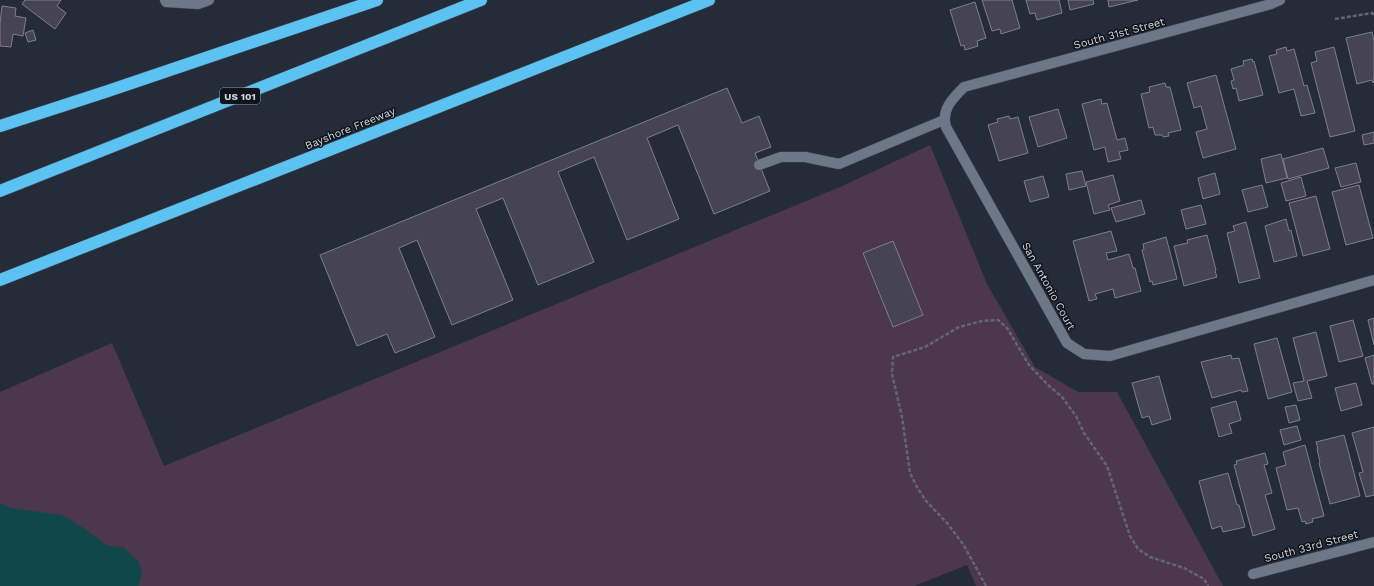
<svg xmlns="http://www.w3.org/2000/svg" width="1374" height="586" font-family="'Work Sans',sans-serif">
<style>
.green{fill:#4c374f}
.water{fill:#0f474a}
.building{fill:#464454;stroke:#7f7d8f}
.lines{fill:none;stroke-linecap:round;stroke-linejoin:round}
.service-casing{stroke:#434a56;stroke-width:11}
.minor-casing{stroke:#434a56;stroke-width:11}
.motorway-casing{stroke:#434a56;stroke-width:13}
.path{stroke:#606773;stroke-width:2.5;stroke-dasharray:4 2;stroke-linecap:butt}
.service{stroke:#6e7787;stroke-width:10}
.minor{stroke:#6e7787;stroke-width:10}
.motorway{stroke:#5cc2f2;stroke-width:12}
.labels{text-anchor:middle;stroke-width:3;stroke-linejoin:round;paint-order:stroke}
.shield{fill:#11141a;stroke:#969aa2;stroke-width:1}
.shield-label{font-size:10px;font-weight:bold;fill:#cfd4dd}
.street-label{font-size:11px;fill:#cfd4dd;stroke:#11141a}
</style>
<rect width="100%" height="100%" fill="#242c3a"/>
<polygon class="green" points="930,145 987,284 1035,367 1078,392 1117,392 1223,586 976,586 967,565 914,586 0,586 0,392 112,343 164,466 840,187"/>
<polygon class="water" points="0,503 10,508 62,515 82,527 108,546 123,547 139,562 142,574 138,586 0,586"/>
<g class="building">
<polygon points="25,0 61,0 57,6 66,13 55,29 22,4"/>
<polygon points="982,0 1012,0 1020,28 1001,34 1000,29 992,31"/>
<polygon points="1026,0 1059,0 1062,13 1037,20 1035,13 1030,14"/>
<polygon points="1068,0 1093,0 1094,4 1070,10"/>
<polygon points="1108,0 1138,0 1109,7"/>
<polygon points="975,2 986,38 977,41 978,46 965,50 964,45 961,46 950,10"/>
<polygon points="2,6 16,8 15,16 26,18 23,36 13,34 11,47 0,46 0,23"/>
<polygon points="33,30 36,40 28,42 25,33"/>
<polygon points="1372,32 1374,41 1374,82 1373,83 1372,80 1357,84 1346,38"/>
<polygon points="1286,47 1287,51 1294,49 1304,86 1307,85 1315,113 1301,116 1294,89 1279,93 1269,56 1277,54 1276,50"/>
<polygon points="1334,47 1355,131 1330,137 1311,63 1317,61 1315,52"/>
<polygon points="1252,59 1253,62 1254,61 1263,95 1239,101 1236,88 1233,89 1231,81 1234,80 1231,69 1244,65 1243,61"/>
<polygon points="1216,75 1236,149 1203,158 1196,132 1207,129 1201,106 1194,108 1187,83"/>
<polygon points="1165,83 1166,87 1170,87 1181,130 1168,133 1169,136 1163,137 1162,135 1155,135 1153,127 1149,128 1141,94 1150,92 1149,87"/>
<polygon points="727,88 742,123 759,116 771,147 755,153 770,191 714,214 678,125 647,138 679,219 627,240 594,157 558,172 594,262 538,285 503,198 476,209 513,300 452,325 417,240 399,248 435,337 395,353 387,334 357,346 320,255"/>
<polygon points="1101,99 1102,104 1107,103 1117,140 1125,138 1128,150 1119,152 1121,159 1108,162 1105,147 1094,150 1082,104"/>
<polygon points="1058,109 1067,138 1038,147 1029,117"/>
<polygon points="1009,116 1010,119 1018,117 1028,153 999,161 988,125 998,122 997,119"/>
<polygon points="1374,132 1374,143 1364,145 1362,135"/>
<polygon points="1323,148 1329,168 1288,179 1283,159"/>
<polygon points="1281,154 1287,178 1266,183 1261,159"/>
<polygon points="1356,163 1361,182 1341,187 1335,168"/>
<polygon points="1082,171 1086,186 1069,190 1066,174"/>
<polygon points="1215,173 1220,194 1203,199 1198,178"/>
<polygon points="1113,175 1120,201 1108,205 1110,210 1094,214 1086,182"/>
<polygon points="1043,176 1049,197 1030,202 1024,181"/>
<polygon points="1301,177 1306,196 1286,201 1281,183"/>
<polygon points="1262,185 1268,207 1248,212 1242,190"/>
<polygon points="1359,185 1373,238 1346,245 1332,192"/>
<polygon points="1316,196 1330,249 1303,256 1289,203"/>
<polygon points="1141,200 1145,214 1116,222 1111,208"/>
<polygon points="1201,205 1206,224 1186,229 1181,210"/>
<polygon points="1286,219 1289,231 1291,230 1297,256 1274,262 1265,226"/>
<polygon points="1246,222 1260,278 1239,283 1227,233 1235,231 1233,226"/>
<polygon points="1111,231 1117,251 1106,253 1108,260 1129,254 1133,268 1135,268 1141,291 1115,298 1113,289 1095,294 1097,299 1089,301 1073,241"/>
<polygon points="1207,235 1216,270 1215,271 1217,277 1184,286 1174,246 1188,243 1187,240"/>
<polygon points="1166,237 1177,279 1153,285 1152,281 1150,282 1142,250 1144,249 1143,244"/>
<polygon points="893,241 923,315 893,327 863,253"/>
<polygon points="1374,318 1374,345 1368,320"/>
<polygon points="1353,320 1363,356 1339,362 1330,326"/>
<polygon points="1316,332 1327,376 1307,381 1312,398 1298,401 1293,383 1304,381 1293,338"/>
<polygon points="1277,338 1292,392 1268,399 1254,344"/>
<polygon points="1231,355 1232,359 1239,358 1248,391 1242,392 1241,390 1212,398 1201,362"/>
<polygon points="1374,355 1374,384 1372,384 1365,358"/>
<polygon points="1159,376 1171,419 1152,425 1149,416 1142,418 1132,383"/>
<polygon points="1356,383 1362,405 1341,411 1335,388"/>
<polygon points="1236,401 1241,420 1229,424 1232,433 1219,437 1211,408"/>
<polygon points="1296,405 1300,420 1289,423 1285,407"/>
<polygon points="1297,426 1301,440 1284,445 1280,430"/>
<polygon points="1374,427 1374,495 1366,497 1359,473 1363,472 1352,433"/>
<polygon points="1344,435 1360,496 1330,504 1319,463 1320,462 1317,449 1318,449 1316,442"/>
<polygon points="1305,445 1324,516 1312,519 1313,522 1306,524 1305,521 1302,522 1298,508 1287,510 1276,468 1286,465 1283,452"/>
<polygon points="1265,453 1268,464 1264,465 1272,493 1265,495 1275,529 1253,536 1234,465 1237,464 1236,461"/>
<polygon points="1228,473 1237,505 1239,505 1245,527 1223,532 1221,526 1212,529 1199,481"/>
</g>
<g class="lines">
<g class="service-casing">
<polyline id="service" points="759,165 781,157 805,157 839,164 944,120"/>
</g>
<g class="minor-casing">
<g id="minor">
<polyline points="165,0 166,2 198,4 209,0"/>
<path d="M1280,0l-9,4 -307,83c-12,12 -23,23 -18,40l121,216 17,11 26,2 264,-76"/>
<polyline points="1253,574 1374,542"/>
</g>
</g>
<g class="motorway-casing">
<g id="motorway">
<polyline points="0,126 105,92 377,0"/>
<polyline points="0,191 481,0"/>
<polyline points="0,280 709,0"/>
</g>
</g>
<g class="path">
<polyline points="1335,19 1372,13 1374,15"/>
<polyline points="986,586 963,544 947,523 926,501 917,487 910,473 902,417 892,374 893,357 925,347 959,327 982,321 998,320 1007,328 1029,365 1048,385 1062,397 1076,416 1084,433 1107,466 1130,536 1138,549 1150,557 1184,568 1204,579 1208,586"/>
</g>
<use href="#service" class="service"/>
<use href="#minor" class="minor"/>
<use href="#motorway" class="motorway"/>
</g>
<g class="labels">
<rect class="shield" x="220" y="88" width="40" height="16" rx="3"/>
<g class="shield-label">
<text x="240" y="100">US 101</text>
</g>
<g class="street-label">
<text transform="translate(1119 33) rotate(-15)" y="4">South 31st Street</text>
<text transform="translate(350 128) rotate(-22)" y="4">Bayshore Freeway</text>
<text transform="translate(1049 286) rotate(61)" y="4">San Antonio Court</text>
<text transform="translate(1311 546) rotate(-15)" y="4">South 33rd Street</text>
</g>
</g>
</svg>
